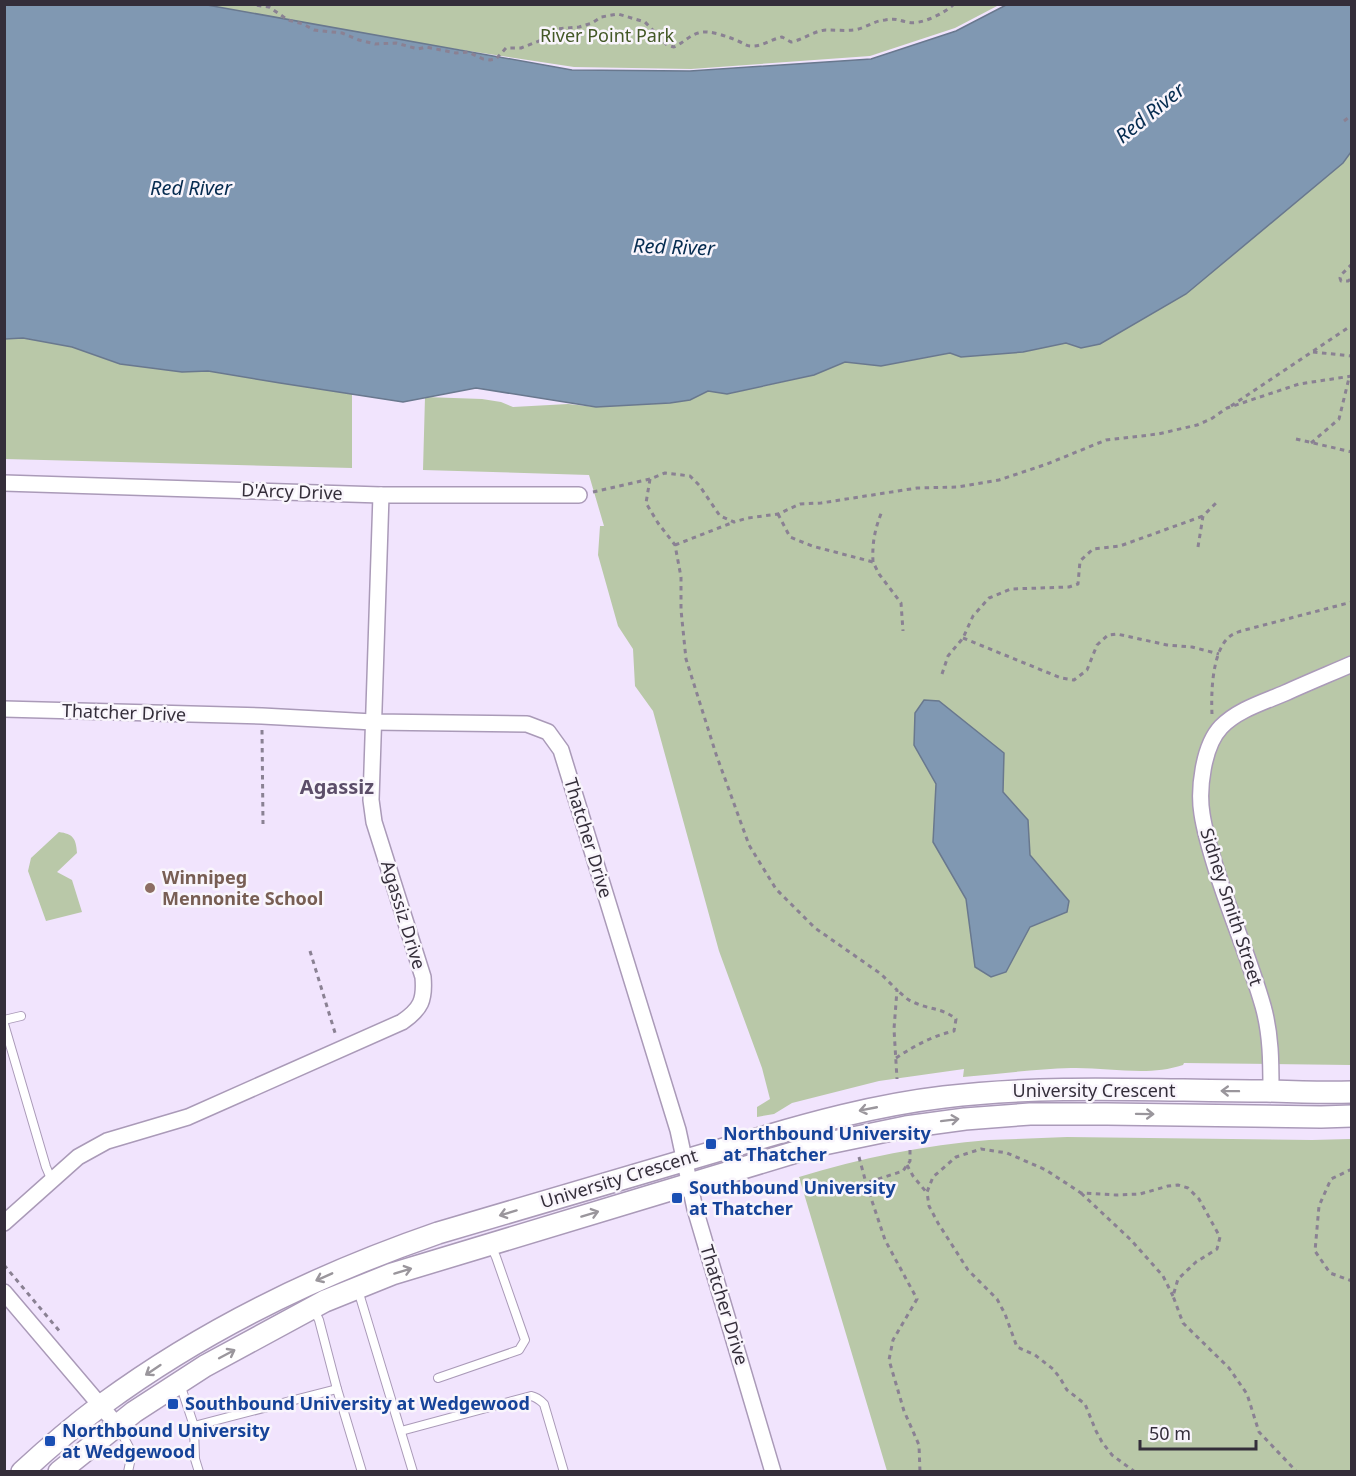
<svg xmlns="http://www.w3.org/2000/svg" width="1356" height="1476" font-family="'Noto Sans',sans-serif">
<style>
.green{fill:#b9c8a8}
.water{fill:#8098b2;stroke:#69788e;stroke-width:1.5}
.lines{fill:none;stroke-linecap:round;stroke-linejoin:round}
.lane-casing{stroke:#aa9ab8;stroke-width:10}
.street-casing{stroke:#aa9ab8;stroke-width:18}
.secondary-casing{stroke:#aa9ab8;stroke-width:24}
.path{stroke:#8a8193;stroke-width:3;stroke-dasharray:4.5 4.5;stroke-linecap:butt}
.lane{stroke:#fff;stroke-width:8}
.street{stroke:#fff;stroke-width:15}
.secondary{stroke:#fff;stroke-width:21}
.oneway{stroke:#9a969c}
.education-dot{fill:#8d6e63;stroke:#f9f5fc;stroke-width:2}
.transit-dot{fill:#1a4fb4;stroke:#f9f5fc;stroke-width:2}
.labels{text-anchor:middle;stroke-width:5;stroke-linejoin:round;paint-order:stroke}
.park-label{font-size:18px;fill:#435826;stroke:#f9f5fc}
.street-label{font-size:18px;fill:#342e3a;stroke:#f9f5fc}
.education-label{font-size:18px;font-weight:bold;fill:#785e54;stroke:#f9f5fc;text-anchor:start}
.transit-label{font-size:18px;font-weight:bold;fill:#164399;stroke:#f9f5fc;text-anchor:start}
.water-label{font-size:20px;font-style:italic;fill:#062c50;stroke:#f9f5fc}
.neighbourhood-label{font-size:20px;font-weight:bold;fill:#5c4e69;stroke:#f9f5fc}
</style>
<rect width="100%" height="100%" fill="#f1e4fd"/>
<g class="green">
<polygon points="168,5 999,5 955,28 870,56 691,69 574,67"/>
<path d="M1351,152v913l-167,-2 -1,2c-36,12 -75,2 -112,3 -36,1 -72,6 -108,9l1,-8 -85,12 -87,22 -18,11 -17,3v-10l13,-8 -8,-31 -43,-117 -66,-240 -18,-25 -2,-37 -15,-23 -20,-71 2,-29h4l-15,-51 -166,-5 2,-73 57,2 19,3 12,5 55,-3 28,3 74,-4 20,-3 18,-9 20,3 86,-19 31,-13 36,4 70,-13 10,4 62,-5 43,-9 15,5 262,-185z"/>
<polygon points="23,338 72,347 120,364 182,372 208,371 352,394 352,468 5,459 4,339"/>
<path d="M59,832c14,2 17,6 18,21l-20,19 15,8 10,32 -36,9 -18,-50 3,-13z"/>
<path d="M1067,1137l245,3 39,-1v332h-464l-88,-294c61,-19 126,-32 190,-37 26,-1 52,-2 78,-3z"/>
</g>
<g class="water">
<polygon points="4,5 207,5 572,70 690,71 871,59 956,31 1006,5 1351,5 1351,152 1343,163 1186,294 1100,344 1081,348 1066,343 1023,352 961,357 950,353 881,366 845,362 814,375 727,394 708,391 690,400 670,403 596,407 476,388 403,402 280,383 208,371 182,372 120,364 72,347 23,338 5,339"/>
<polygon points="924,700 939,701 1004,753 1003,792 1028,820 1030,855 1069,901 1067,912 1030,927 1006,972 991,977 975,967 966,899 933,842 936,784 914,745 915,713"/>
</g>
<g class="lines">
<g class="lane-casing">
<g id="lane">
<polyline points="4,1020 21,1016"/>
<polyline points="4,1024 46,1167 52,1181"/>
<polyline points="358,1290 413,1472"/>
<polyline points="438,1378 519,1350 525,1340 496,1257 491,1246"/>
<polyline points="180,1384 194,1426 195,1459 199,1472"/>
<polyline points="337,1389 362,1472"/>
<polyline points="118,1426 132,1453 128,1472"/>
<polyline points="194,1426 337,1389 319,1320 314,1310"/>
<path d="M401,1431l130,-35c5,1 9,4 13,8l20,68"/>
<polyline points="132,1453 168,1451"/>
</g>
</g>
<g class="street-casing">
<g id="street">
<polyline points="4,483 381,495 579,495"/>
<polyline points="4,709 262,716 373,722 527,724 548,732 561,750 678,1130 695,1209 773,1472"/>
<path d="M1271,1091c0,-28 0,-57 -8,-85 -13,-46 -32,-89 -46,-134 -6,-19 -12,-38 -15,-58 -4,-24 1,-68 19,-87 16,-17 43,-25 64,-34 22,-10 44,-19 67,-29"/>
<path d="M4,1223l74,-66 29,-16 81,-24 214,-95c19,-13 23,-22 21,-45l-49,-155 -3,-22 10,-305"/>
<polyline points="4,1292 117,1425"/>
</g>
</g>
<g class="secondary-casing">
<g id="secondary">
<path d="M22,1472c26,-24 53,-47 81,-68 102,-75 216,-130 335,-171 102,-30 204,-60 306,-90 66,-20 132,-38 200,-46 107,-13 216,-6 323,-6 28,1 56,2 85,1"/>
<polyline points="59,1472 134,1412 205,1366 325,1301 392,1274 819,1145 906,1127 965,1119 1030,1114 1107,1114 1321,1117 1352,1116"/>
</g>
</g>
<g class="path">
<path d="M248,4l21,3 19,13 15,4 11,6 28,3 17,7 16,4 21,-1 22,6 8,-2 30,6 12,-1 15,7 7,1 6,-1 10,-11h15l23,-9 12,-10 23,-2 13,-4 9,-6 17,-3 27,8 22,23 7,2c9,-4 15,-11 24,-14 10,-4 31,4 40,8 5,2 8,5 13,5 10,1 21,-7 31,-9l9,5c12,-2 22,-11 35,-12 9,0 19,1 28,0 12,-2 19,-9 31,-10 12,-2 12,0 22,2 13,4 38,-9 47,-18"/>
<polyline points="1344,121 1352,115"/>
<polyline points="1352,264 1341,275 1340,278 1341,281 1348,281 1352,278"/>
<polyline points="1313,352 1352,356"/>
<polyline points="1231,406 1352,325"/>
<polyline points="1296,439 1352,452"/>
<polyline points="1311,443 1339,419 1349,378"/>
<polyline points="650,479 646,503 658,523 675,545 681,577 681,610 686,659 716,754 749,845 776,889 815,928 881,974 897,990 894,1029 897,1079"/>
<polyline points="593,492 650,479 665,473 690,476 699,485 720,516 734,522 748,518 778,514 800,504 821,503 917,488 958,487 999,480 1047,464 1106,440 1158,434 1197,425 1211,419 1227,408 1299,384 1352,376"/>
<polyline points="778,514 790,537 812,546 873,562 879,574 901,603 903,631"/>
<polyline points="675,545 734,522"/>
<polyline points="1198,547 1203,516 1217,502"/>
<path d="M873,562c-1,-20 2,-33 9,-51"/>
<polyline points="963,638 1061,678 1074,680 1087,670 1097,645 1108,635 1117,634 1167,645 1192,647 1219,654"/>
<polyline points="942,674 948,656 963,638 973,616 989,598 1011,589 1069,587 1078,584 1080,561 1093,549 1120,546 1203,516"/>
<path d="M1212,714c-1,-20 0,-61 16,-76 4,-4 8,-5 13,-7l111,-29"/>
<polyline points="262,730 263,824"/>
<polyline points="310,951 336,1036"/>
<path d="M896,1058c18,-12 36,-22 58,-27l2,-12c-15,-12 -27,-9 -43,-17 -6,-2 -11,-8 -16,-12"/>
<polyline points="910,1150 910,1161 903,1171 866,1183 885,1240 917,1299 893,1340 889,1360 904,1411 919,1445 920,1472"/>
<polyline points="859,1157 866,1183"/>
<polyline points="907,1165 913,1176 927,1193"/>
<polyline points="1352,1169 1331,1179 1319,1206 1315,1251 1330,1273 1352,1281"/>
<polyline points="1081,1193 1131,1240 1163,1276 1173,1296"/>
<polyline points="4,1265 61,1333"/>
<polyline points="1135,1472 1112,1455 1102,1442 1096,1431 1085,1404 1067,1390 1060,1378 1053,1369 1035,1355 1017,1347 1005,1314 997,1299 968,1270 938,1223 929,1206 927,1192 933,1177 956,1157 981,1149 1007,1153 1046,1170 1081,1193 1116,1195 1140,1194 1168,1186 1178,1185 1188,1188 1199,1199 1220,1237 1217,1249 1196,1262 1178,1279 1173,1296 1183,1323 1229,1368 1247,1394 1259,1432 1297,1472"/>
</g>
<use href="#lane" class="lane"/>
<use href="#street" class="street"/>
<use href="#secondary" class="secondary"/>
</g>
<defs><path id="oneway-shaft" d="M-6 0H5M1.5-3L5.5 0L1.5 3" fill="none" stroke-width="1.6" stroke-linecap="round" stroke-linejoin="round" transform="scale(1.5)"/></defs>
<g class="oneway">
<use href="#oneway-shaft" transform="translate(1230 1091) rotate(-179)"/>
<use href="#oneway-shaft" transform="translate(868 1109) rotate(169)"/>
<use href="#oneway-shaft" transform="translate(1145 1114) rotate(1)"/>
<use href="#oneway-shaft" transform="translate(950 1120) rotate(-7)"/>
<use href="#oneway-shaft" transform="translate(508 1213) rotate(163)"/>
<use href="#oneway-shaft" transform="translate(590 1214) rotate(-17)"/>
<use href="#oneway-shaft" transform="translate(403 1271) rotate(-17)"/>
<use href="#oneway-shaft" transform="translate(324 1277) rotate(156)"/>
<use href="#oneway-shaft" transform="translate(227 1354) rotate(-28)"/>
<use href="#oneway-shaft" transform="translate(153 1370) rotate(146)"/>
</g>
<circle class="education-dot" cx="150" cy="888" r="6"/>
<g class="transit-dot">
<rect x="705" y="1138" width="12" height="12" rx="3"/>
<rect x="671" y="1192" width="12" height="12" rx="3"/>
<rect x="167" y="1398" width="12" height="12" rx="3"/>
<rect x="44" y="1435" width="12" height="12" rx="3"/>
</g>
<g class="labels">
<g class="park-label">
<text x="607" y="42">River Point Park</text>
</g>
<g class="street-label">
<text transform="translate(292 492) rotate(2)" y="6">D'Arcy Drive</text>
<text transform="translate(124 713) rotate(2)" y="6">Thatcher Drive</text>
<text transform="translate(588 838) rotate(73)" y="6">Thatcher Drive</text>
<text transform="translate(1231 907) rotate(72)" y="6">Sidney Smith Street</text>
<text transform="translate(403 915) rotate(73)" y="6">Agassiz Drive</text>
<text x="1094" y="1097">University Crescent</text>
<text transform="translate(619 1179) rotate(-17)" y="6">University Crescent</text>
<text transform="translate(724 1305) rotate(73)" y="6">Thatcher Drive</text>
</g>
<g class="education-label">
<text x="162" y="884">Winnipeg<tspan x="162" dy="21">Mennonite School</tspan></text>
</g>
<g class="transit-label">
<text x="723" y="1140">Northbound University<tspan x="723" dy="21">at Thatcher</tspan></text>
<text x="689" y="1194">Southbound University<tspan x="689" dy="21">at Thatcher</tspan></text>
<text x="185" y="1410">Southbound University at Wedgewood</text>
<text x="62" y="1437">Northbound University<tspan x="62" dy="21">at Wedgewood</tspan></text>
</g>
<g class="water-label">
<text transform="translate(1150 113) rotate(-39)" y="7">Red River</text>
<text x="191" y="195">Red River</text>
<text transform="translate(674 247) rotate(2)" y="7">Red River</text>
</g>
<g class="neighbourhood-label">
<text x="337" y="794">Agassiz</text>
</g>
</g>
<rect width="1356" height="1476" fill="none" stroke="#342e3a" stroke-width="12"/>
<path d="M1140 1440v9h116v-9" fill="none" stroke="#342e3a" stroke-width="3"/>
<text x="1149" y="1440" font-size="18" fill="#342e3a" stroke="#f9f5fc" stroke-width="4.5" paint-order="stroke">50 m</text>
</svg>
